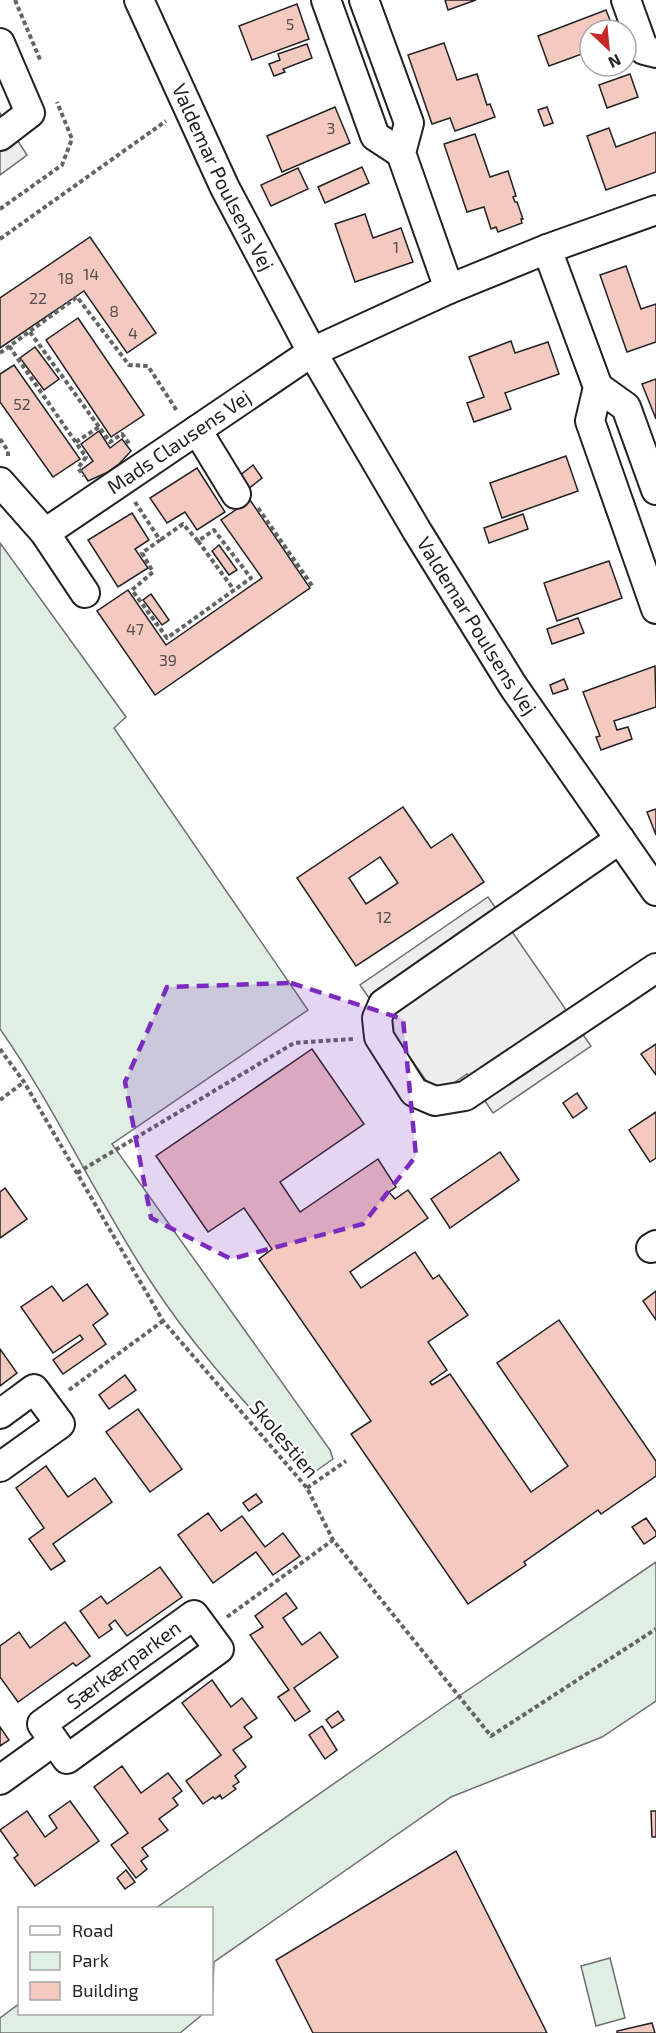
<svg xmlns="http://www.w3.org/2000/svg" width="656" height="2033" font-family="'Exo 2',sans-serif">
<style>
.green{fill:#e0efe3;stroke:#6f6f6f;stroke-width:1.5}
.parking{fill:#ededed;stroke:#6f6f6f;stroke-width:1.5}
.building{fill:#f3c9c0;stroke:#222;stroke-width:1.5;fill-rule:evenodd}
.lines{fill:none;stroke-linecap:round;stroke-linejoin:round}
.minor-casing{stroke:#222;stroke-width:32}
.path{stroke:#646464;stroke-width:4;stroke-dasharray:4.5 3;stroke-linecap:butt}
.minor{stroke:#fff;stroke-width:28}
.marked{fill:#7b2cbf;fill-opacity:0.2;stroke:#7b2cbf;stroke-width:4.5;stroke-dasharray:12 8;stroke-linejoin:round}
.labels{text-anchor:middle;stroke-width:4.5;stroke-linejoin:round;paint-order:stroke}
.number-label{font-size:16px;fill:#564c4a}
.street-label{font-size:20px;fill:#222;stroke:#fff}
</style>
<rect width="100%" height="100%" fill="#fff"/>
<g class="green">
<path d="M0,543l126,174 -12,11 194,282 -196,134 218,306 3,9 -20,14 -8,-4c-55,-61 -111,-120 -156,-190 -53,-81 -93,-170 -149,-250z"/>
<polygon points="656,1562 656,1701 602,1737 451,1797 214,1962 212,2006 212,1908 156,1908 465,1692"/>
<polygon points="610,1958 625,2018 596,2026 581,1966"/>
<polygon points="19,2004 20,2014 203,2014 180,2033 0,2033 0,2018"/>
</g>
<g class="parking">
<polygon points="0,113 27,155 0,175"/>
<polygon points="488,897 591,1046 493,1113 467,1074 436,1095 360,985"/>
</g>
<g class="building">
<polygon points="445,0 476,0 448,10"/>
<polygon points="297,4 309,39 252,60 239,26"/>
<polygon points="606,10 614,30 590,30 590,51 549,66 538,36"/>
<polygon points="444,43 457,80 477,74 487,105 490,104 495,117 455,131 450,118 432,124 408,55"/>
<polygon points="307,44 312,58 283,69 285,72 274,76 269,64 280,60 278,54"/>
<polygon points="630,74 638,97 607,108 599,85"/>
<polygon points="335,107 350,143 282,172 267,136"/>
<polygon points="547,107 553,123 544,126 538,110"/>
<polygon points="609,128 616,147 656,132 656,172 606,190 587,136"/>
<polygon points="475,134 490,177 508,171 516,196 513,197 515,202 517,202 523,219 521,219 522,223 498,232 496,227 491,229 484,207 467,212 444,144"/>
<polygon points="362,167 369,183 325,203 318,187"/>
<polygon points="298,168 308,189 271,206 261,185"/>
<polygon points="365,214 373,238 401,228 413,262 355,282 335,224"/>
<polygon points="90,237 156,333 127,353 84,291 0,348 0,298"/>
<polygon points="626,266 641,309 656,304 656,342 627,352 600,275"/>
<polygon points="78,318 144,415 111,437 46,340"/>
<polygon points="511,341 515,353 548,342 559,374 505,393 511,409 474,422 467,403 484,397 469,357"/>
<polygon points="35,347 59,379 44,390 20,358"/>
<polygon points="14,365 80,459 53,477 0,402 0,374"/>
<polygon points="656,379 656,419 642,384"/>
<polygon points="99,431 110,448 122,439 131,451 119,464 106,473 88,481 81,470 93,461 81,444"/>
<polygon points="566,456 578,491 502,518 490,483"/>
<polygon points="253,465 262,478 247,490 238,477"/>
<polygon points="197,468 225,512 197,530 185,512 167,523 150,498"/>
<polygon points="250,500 310,588 155,695 97,611 128,590 166,645 262,578 221,520"/>
<polygon points="132,513 149,540 135,549 148,568 118,587 88,540"/>
<polygon points="523,514 528,529 489,543 484,528"/>
<polygon points="219,545 237,570 229,575 212,551"/>
<polygon points="609,561 622,598 557,621 544,583"/>
<polygon points="151,594 169,620 162,625 143,600"/>
<polygon points="578,618 584,633 552,644 547,629"/>
<polygon points="655,666 656,707 614,721 617,730 628,727 632,739 601,750 596,737 600,736 583,692"/>
<polygon points="564,679 568,689 553,694 550,685"/>
<path d="M403,807l28,41 21,-14 32,48 -128,84 -59,-88zM380,857l18,26 -32,21 -17,-26z"/>
<polygon points="656,809 656,835 647,812"/>
<polygon points="656,1044 656,1075 641,1054"/>
<polygon points="312,1049 364,1124 280,1182 300,1212 378,1159 396,1187 389,1192 395,1199 408,1190 428,1218 350,1272 361,1288 415,1252 433,1279 439,1275 468,1315 428,1342 447,1370 430,1382 432,1385 450,1374 531,1492 568,1466 497,1363 559,1320 656,1461 656,1476 601,1514 598,1510 524,1562 526,1565 468,1604 351,1434 371,1421 259,1259 272,1249 244,1208 208,1232 156,1156"/>
<polygon points="577,1093 587,1108 573,1118 563,1103"/>
<polygon points="656,1112 656,1158 650,1162 629,1130"/>
<polygon points="500,1152 519,1180 450,1228 431,1199"/>
<polygon points="5,1188 27,1219 0,1238 0,1192"/>
<polygon points="87,1284 108,1314 93,1325 106,1344 63,1374 53,1360 83,1339 80,1335 53,1353 21,1307 52,1286 63,1301"/>
<polygon points="656,1291 656,1320 643,1301"/>
<polygon points="0,1349 17,1373 0,1386"/>
<polygon points="125,1375 136,1390 109,1409 99,1395"/>
<polygon points="138,1409 182,1469 150,1492 106,1432"/>
<polygon points="46,1466 68,1497 95,1478 112,1502 53,1544 65,1561 51,1570 29,1539 44,1528 16,1488"/>
<polygon points="256,1494 262,1502 249,1511 243,1503"/>
<polygon points="208,1513 221,1531 242,1516 265,1547 283,1533 300,1556 273,1575 256,1552 213,1583 178,1535"/>
<polygon points="646,1518 656,1532 656,1536 644,1544 632,1527"/>
<polygon points="160,1567 182,1597 127,1636 115,1620 109,1625 112,1629 99,1638 80,1611 101,1596 107,1604"/>
<polygon points="286,1593 297,1608 283,1618 302,1645 320,1632 338,1657 294,1688 310,1711 295,1721 278,1697 289,1690 250,1635 263,1627 255,1616"/>
<polygon points="65,1622 90,1656 76,1666 73,1663 18,1702 0,1677 0,1646 19,1632 30,1648"/>
<polygon points="212,1680 231,1707 242,1698 257,1718 244,1727 252,1737 233,1750 246,1767 235,1776 239,1782 233,1786 236,1789 222,1799 220,1795 215,1799 213,1797 203,1804 186,1781 221,1755 182,1703"/>
<polygon points="338,1711 344,1720 332,1728 326,1720"/>
<polygon points="322,1726 337,1750 325,1759 309,1735"/>
<polygon points="0,1727 9,1740 0,1746"/>
<polygon points="122,1766 141,1793 168,1773 182,1791 173,1798 178,1805 159,1819 168,1830 142,1848 148,1856 141,1861 147,1869 136,1878 111,1845 128,1833 94,1787"/>
<polygon points="70,1801 99,1841 35,1886 14,1858 18,1855 0,1830 27,1811 45,1837 57,1828 49,1816"/>
<polygon points="651,1811 656,1811 656,1837 652,1837"/>
<polygon points="456,1851 547,2033 313,2033 276,1960"/>
<polygon points="126,1870 135,1882 125,1889 117,1878"/>
<polygon points="652,2023 655,2033 617,2033 617,2031"/>
</g>
<g class="lines">
<g class="minor-casing">
<g id="minor">
<path id="s1" d="M139,0l86,188 87,164 105,179 96,155 143,205"/>
<polyline points="326,0 375,136 401,153"/>
<polyline points="364,0 409,123 401,153 449,289"/>
<polyline points="626,0 644,50 656,53"/>
<polyline points="0,43 30,113 0,136"/>
<polyline points="547,249 598,387 590,421 656,609"/>
<polyline points="598,387 626,407 656,490"/>
<polyline points="197,430 236,494"/>
<polyline points="0,482 45,533 85,593"/>
<path id="s2" d="M45,533l267,-181 137,-63 98,-40 109,-39"/>
<polyline points="620,839 383,1004 377,1018 379,1037 414,1092 435,1101 465,1096 656,968"/>
<polyline points="651,1248 656,1245"/>
<polyline points="0,1414 34,1389 60,1424 0,1467"/>
<polygon points="194,1615 219,1649 67,1759 42,1724"/>
<polyline points="0,1780 54,1741"/>
</g>
</g>
<g class="path">
<polyline points="15,0 41,62"/>
<polyline points="0,209 62,165 72,139 57,102"/>
<polyline points="0,239 166,121"/>
<polyline points="30,332 110,442 122,434 130,445"/>
<polyline points="9,346 86,457 78,468 84,476"/>
<polyline points="0,353 77,297 129,365 148,366 177,411"/>
<polyline points="0,439 8,451 8,456"/>
<polyline points="76,442 99,427"/>
<polyline points="135,502 160,540 142,553 153,572 132,590 167,638 251,578 214,530 198,541 183,524 160,540"/>
<polyline points="258,508 313,587"/>
<polyline points="198,541 234,590"/>
<polyline points="0,1049 24,1082 163,1321 307,1488 333,1540 491,1736 656,1629"/>
<polyline points="0,1100 24,1082"/>
<polyline points="77,1173 294,1043 354,1039"/>
<polyline points="69,1390 163,1321"/>
<polyline points="307,1488 346,1461"/>
<polyline points="227,1617 333,1540"/>
</g>
<use href="#minor" class="minor"/>
</g>
<path class="marked" d="M291,983l112,36 13,137 -53,68 -132,35 -80,-41 -26,-136 42,-95z"/>
<g class="labels">
<g class="number-label">
<text x="290" y="30">5</text>
<text x="331" y="134">3</text>
<text x="396" y="253">1</text>
<text x="91" y="280">14</text>
<text x="66" y="284">18</text>
<text x="38" y="304">22</text>
<text x="114" y="317">8</text>
<text x="133" y="339">4</text>
<text x="22" y="410">52</text>
<text x="135" y="635">47</text>
<text x="168" y="666">39</text>
<text x="384" y="923">12</text>
</g>
<g class="street-label">
<text dy="7" stroke="none"><textPath href="#s1" startOffset="196">Valdemar Poulsens Vej</textPath></text>
<text dy="7" stroke="none"><textPath href="#s2" startOffset="162">Mads Clausens Vej</textPath></text>
<text dy="7" stroke="none"><textPath href="#s1" startOffset="712">Valdemar Poulsens Vej</textPath></text>
<text transform="translate(284 1439) rotate(50)" y="7">Skolestien</text>
<text transform="translate(124 1665) rotate(-36)" y="7">Særkærparken</text>
</g>
</g>
<rect x="18" y="1907" width="195" height="108" fill="#ffffff" stroke="#a7a7a7" stroke-width="1.5"/>
<rect x="30" y="1926" width="30" height="9" fill="#ffffff" stroke="#a7a7a7" stroke-width="1.5"/>
<text x="72" y="1937" font-size="18" fill="#222222">Road</text>
<rect x="30" y="1952" width="30" height="18" fill="#e0efe3" stroke="#a7a7a7" stroke-width="1.5"/>
<text x="72" y="1967" font-size="18" fill="#222222">Park</text>
<rect x="30" y="1982" width="30" height="18" fill="#f3c9c0" stroke="#a7a7a7" stroke-width="1.5"/>
<text x="72" y="1997" font-size="18" fill="#222222">Building</text>
<g transform="translate(608 48) rotate(154)"><circle r="28" fill="#ffffff" stroke="#a7a7a7" stroke-width="1.5"/>
<path d="M0-4.5L10 22L0 15L-10 22Z" fill="#c62828"/>
<text y="-9" font-size="16" font-weight="bold" text-anchor="middle" fill="#222222">N</text>
</g>
</svg>
